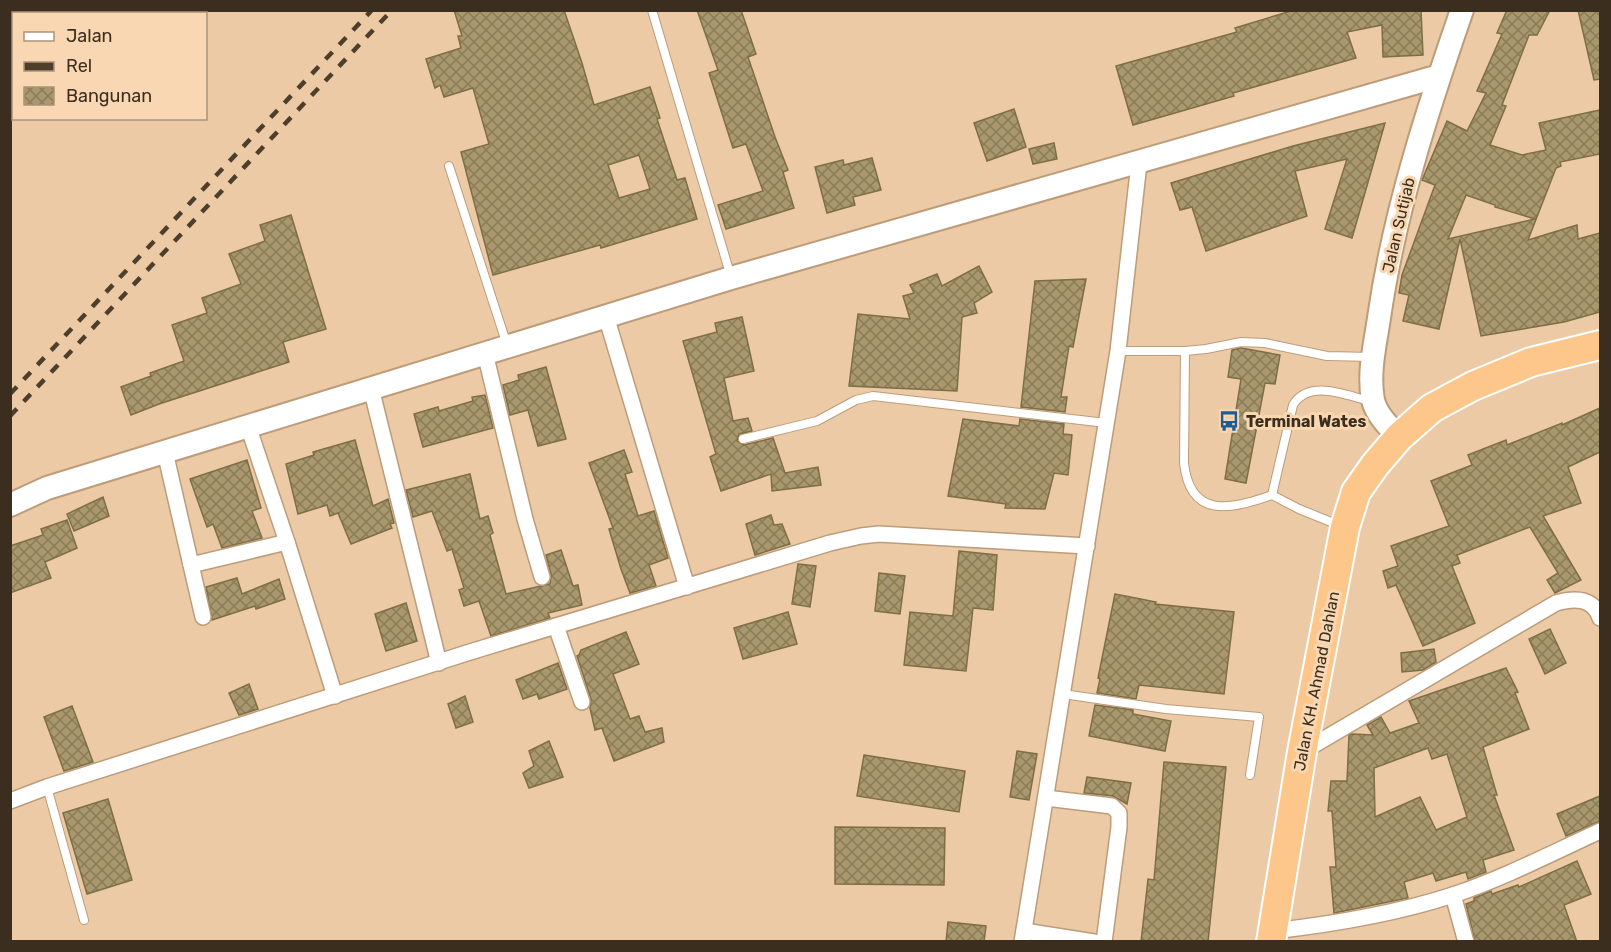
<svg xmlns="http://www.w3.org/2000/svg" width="1611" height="952" font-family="Rubik,sans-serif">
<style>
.building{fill:url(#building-cross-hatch);stroke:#7e6e45;stroke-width:1.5;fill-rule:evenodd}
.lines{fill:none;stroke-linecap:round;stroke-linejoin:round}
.lane-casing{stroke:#bd9c79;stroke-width:10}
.street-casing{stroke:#bd9c79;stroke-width:18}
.secondary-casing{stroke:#bd9c79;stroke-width:26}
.highway-casing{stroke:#fff;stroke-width:32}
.lane{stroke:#fff;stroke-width:8}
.street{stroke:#fff;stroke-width:15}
.secondary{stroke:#fff;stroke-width:22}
.highway{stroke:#fdc78b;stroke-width:28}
.rail{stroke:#4e3f2d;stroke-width:4.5;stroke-dasharray:10 10;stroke-linecap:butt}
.labels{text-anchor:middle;stroke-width:6;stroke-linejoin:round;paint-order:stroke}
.street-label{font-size:16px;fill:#3b2e1f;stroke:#f9d7b2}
.poi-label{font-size:16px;font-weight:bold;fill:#3b2e1f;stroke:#f9d7b2;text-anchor:start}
</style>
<defs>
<pattern id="building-cross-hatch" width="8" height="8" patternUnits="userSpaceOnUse" patternTransform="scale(1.5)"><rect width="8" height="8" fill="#a9986d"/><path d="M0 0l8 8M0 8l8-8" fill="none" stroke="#8b7c59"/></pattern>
</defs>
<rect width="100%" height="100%" fill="#eccaa5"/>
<g class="building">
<path d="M454,10h110l18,53 12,42 56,-18 10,31 -3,1 20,61 8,-2 12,41 -96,29 -1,-3 -107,30 -32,-123 28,-8 -16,-56 -29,9 -4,-12 -5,3 -9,-29 35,-11 -3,-12h4zM639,155l11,34 -31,9 -11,-33z"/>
<polygon points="697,10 741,10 756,54 748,57 775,137 788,170 783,172 794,208 726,229 718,205 763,191 746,144 733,148 709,73 718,70"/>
<polygon points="1294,10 1421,10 1423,55 1383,57 1382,25 1347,32 1356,58 1233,93 1234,96 1133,125 1116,66 1237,32 1235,28"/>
<path d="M1507,10h43l-13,25h-8l-27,70 4,1 -16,39 32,10 24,-5 -7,-27 61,-13v44l-40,8 1,4 -5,2 -28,72 49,-15 1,14 22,-6v79l-36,10 -83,14 -21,-97 -21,90 -36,-8 6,-26 -10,-2 3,-18 33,-90 -13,-5 25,-59 20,10 19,-38 -9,-2 25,-57 -5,-1zM1466,195l29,10v2l40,12 -87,20z"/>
<polygon points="1578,10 1600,10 1600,79 1594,80"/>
<polygon points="1014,109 1026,147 987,161 974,123"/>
<polygon points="1385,123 1352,238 1325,229 1347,159 1295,171 1307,216 1206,251 1192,207 1180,210 1171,183 1293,146"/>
<polygon points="1054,143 1057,159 1033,164 1029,149"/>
<polygon points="872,158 881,190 853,197 855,205 827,213 815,167 843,160 844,165"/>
<polygon points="291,215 326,329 283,342 289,362 159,404 131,415 121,387 151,376 150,373 184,361 172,325 207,313 202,298 241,284 229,254 265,241 260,225"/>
<polygon points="979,266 992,292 974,303 977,313 962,317 957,391 849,386 858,314 910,319 903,296 914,293 910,285 937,274 942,286"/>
<polygon points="1086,279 1073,347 1069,346 1061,397 1067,397 1065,412 1021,407 1035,281"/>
<polygon points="742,317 754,371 724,378 733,421 748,418 752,431 739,434 737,441 744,445 773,438 785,473 818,467 821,485 772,491 771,474 721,491 710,457 716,454 683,341 717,332 715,323"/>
<polygon points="1241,348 1280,355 1275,384 1265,383 1246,483 1225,479 1241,379 1228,377 1232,350"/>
<polygon points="546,367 566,439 538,446 528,410 510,415 503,385 519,380 518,375"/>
<polygon points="485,395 493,428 423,447 414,414 438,407 439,411 473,401 472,397"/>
<polygon points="1600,408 1600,452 1568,467 1581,503 1543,516 1581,580 1555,593 1547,580 1558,573 1530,527 1457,555 1460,563 1452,566 1475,623 1423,646 1396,585 1388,588 1383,571 1398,566 1391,546 1449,526 1431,481 1472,465 1468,455 1506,440 1507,445 1562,423 1562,425"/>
<polygon points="963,419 1019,426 1020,419 1064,424 1063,434 1072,435 1068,475 1054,473 1045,509 1005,508 1006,504 948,496"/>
<polygon points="355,440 373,506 388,499 394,523 390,524 392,528 351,544 338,513 330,516 327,505 298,514 286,464 314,455 313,452"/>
<polygon points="624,450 632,472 625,474 638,516 654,511 668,558 649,565 656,586 630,593 621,569 609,529 613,528 589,463"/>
<polygon points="247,460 261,508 252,511 262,538 222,548 213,524 207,527 190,479"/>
<polygon points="470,474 480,519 488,516 493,533 490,535 506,594 550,584 551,574 546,555 561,550 573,586 578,585 582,605 548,613 550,618 491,636 479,601 464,606 459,590 464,588 452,549 447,551 432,511 413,517 406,490"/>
<polygon points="103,497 109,516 74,531 67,514"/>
<polygon points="771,515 774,525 782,524 790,544 755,555 746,524"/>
<polygon points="67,520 77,548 45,562 51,578 10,593 10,546 43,535 41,529"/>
<polygon points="959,551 997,555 993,610 973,608 966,671 904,665 910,612 953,616"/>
<polygon points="798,564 816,566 810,607 792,604"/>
<polygon points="879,573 905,576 900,614 875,611"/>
<polygon points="237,578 242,594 279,579 285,599 256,609 255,606 212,620 206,587"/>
<polygon points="1115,594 1156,602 1155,604 1234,612 1224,694 1139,685 1136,699 1097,693 1100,679 1098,678"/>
<polygon points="406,603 417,641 386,651 375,614"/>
<polygon points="788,612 797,644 743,659 734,628"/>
<polygon points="1550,629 1566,663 1545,674 1529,639"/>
<polygon points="626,632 639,664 613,674 630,719 639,716 645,732 662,728 664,742 614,761 602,728 595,730 590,708 591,699 577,656 579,655 581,650"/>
<polygon points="1434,649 1436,662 1423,670 1402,672 1401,653"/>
<polygon points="558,663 567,689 539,699 537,694 523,699 516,680"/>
<path d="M1506,668l12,24 -3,1 14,36 -46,18 14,48h-3l20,55 -31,10 3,12 -18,7 -2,-7 -30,9 -3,-8 -29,9 4,16 -74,15 -4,-46h6l-4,-56h-4l3,-30h16l2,-46 3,-1 21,1 -6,-10 14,-8 9,16 29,-10 -10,-22zM1428,748l4,11 15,-5 20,63 -31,13 -16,-33 -45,20 -1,-49z"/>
<polygon points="249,684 258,709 239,715 229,693"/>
<polygon points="465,696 473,722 456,728 448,704"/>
<polygon points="1095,705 1133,710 1133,714 1171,721 1165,751 1089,736"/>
<polygon points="72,706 93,762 64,771 44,717"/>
<polygon points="549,741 563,777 529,788 523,773 534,766 529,751"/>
<polygon points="1017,751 1037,754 1029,800 1010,797"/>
<polygon points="864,755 965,771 959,812 857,796"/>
<polygon points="1164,762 1226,767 1208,942 1141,942 1148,879 1154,880"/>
<polygon points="1087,777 1131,783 1127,804 1113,796 1084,793"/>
<polygon points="1600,796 1600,821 1566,836 1557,814"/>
<polygon points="108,799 132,880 87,894 63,813"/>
<polygon points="835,827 945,828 944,885 835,884"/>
<polygon points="1577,861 1591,894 1564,905 1577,942 1475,942 1466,904 1474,901 1474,898 1491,891 1492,894 1518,885 1519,887"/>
<polygon points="948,922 986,926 984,942 946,942"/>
</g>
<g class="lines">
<g class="lane-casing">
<g id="lane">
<polyline points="652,10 731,277"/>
<polyline points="449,166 507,345"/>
<polyline points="1118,351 1185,351 1206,349 1241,342 1265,343 1327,356 1372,357"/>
<path d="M1185,351l-1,112c6,56 47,47 88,32l27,14 42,17"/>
<polyline points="743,439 817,421 856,400 873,396 1106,423"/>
<path d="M1272,495l21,-90c16,-26 52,-10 76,-4"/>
<polyline points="1063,694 1166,709 1259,717 1250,775"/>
<polyline points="47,787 84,920"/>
</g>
</g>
<g class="street-casing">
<g id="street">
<polyline points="606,316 687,587"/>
<polyline points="485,353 525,519 542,577"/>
<polyline points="371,388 439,663"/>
<polyline points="165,452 203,617"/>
<polyline points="287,542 335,696"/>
<polyline points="191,565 287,542 248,426"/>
<polyline points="556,626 582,702"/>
<path d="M1302,752l254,-149c18,-5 37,-6 44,15"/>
<polyline points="1046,798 1112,806 1119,813 1119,827 1104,942"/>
<polyline points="10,801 47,787 470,652 830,543 861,536 879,534 1087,546"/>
<polyline points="1453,895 1466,942"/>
<polyline points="1024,931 1094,942"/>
<path d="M1273,931c61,-7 122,-17 180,-36 51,-17 99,-42 147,-64"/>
<polyline points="1022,942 1118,351 1139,163"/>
</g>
</g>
<g class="secondary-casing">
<g id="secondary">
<path d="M1399,437c-10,-10 -23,-23 -26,-37 -5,-27 2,-55 6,-82 15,-105 48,-207 83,-308"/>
<polyline points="10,505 47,488 731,278 1439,76"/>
</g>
</g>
<g class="highway-casing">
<polyline id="highway" points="1271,942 1302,752 1345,527 1356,492 1375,465 1399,437 1432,408 1473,386 1531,362 1600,345"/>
</g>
<use href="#lane" class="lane"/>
<use href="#street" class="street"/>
<use href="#secondary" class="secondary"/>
<use href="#highway" class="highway"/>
<g class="rail">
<polyline points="10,394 372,10"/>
<polyline points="10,416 392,10"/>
</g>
</g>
<defs>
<g id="bus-bare" transform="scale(1.62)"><path d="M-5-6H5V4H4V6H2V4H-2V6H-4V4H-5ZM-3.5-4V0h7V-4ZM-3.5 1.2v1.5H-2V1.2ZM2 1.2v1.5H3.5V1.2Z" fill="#1f5c93" stroke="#f9d7b2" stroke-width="2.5" paint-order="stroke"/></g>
</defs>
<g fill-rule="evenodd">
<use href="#bus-bare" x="1229" y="421"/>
</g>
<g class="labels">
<g class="street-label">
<text transform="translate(1398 225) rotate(-77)" y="6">Jalan Sutijab</text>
<text transform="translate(1316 681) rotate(-79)" y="6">Jalan KH. Ahmad Dahlan</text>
</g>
<g class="poi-label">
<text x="1246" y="427">Terminal Wates</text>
</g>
</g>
<rect width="1611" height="952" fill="none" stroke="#3b2e1f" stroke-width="24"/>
<rect x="12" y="12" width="195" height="108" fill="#f9d7b2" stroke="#ad9377" stroke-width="1.5"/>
<rect x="24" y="32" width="30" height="9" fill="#ffffff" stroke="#ad9377" stroke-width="1.5"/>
<text x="66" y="42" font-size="18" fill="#3b2e1f">Jalan</text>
<rect x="24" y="62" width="30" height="9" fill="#4e3f2d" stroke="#ad9377" stroke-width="1.5"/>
<text x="66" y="72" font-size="18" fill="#3b2e1f">Rel</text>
<rect x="24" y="87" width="30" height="18" fill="url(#building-cross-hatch)" stroke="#ad9377" stroke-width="1.5"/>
<text x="66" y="102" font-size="18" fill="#3b2e1f">Bangunan</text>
</svg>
